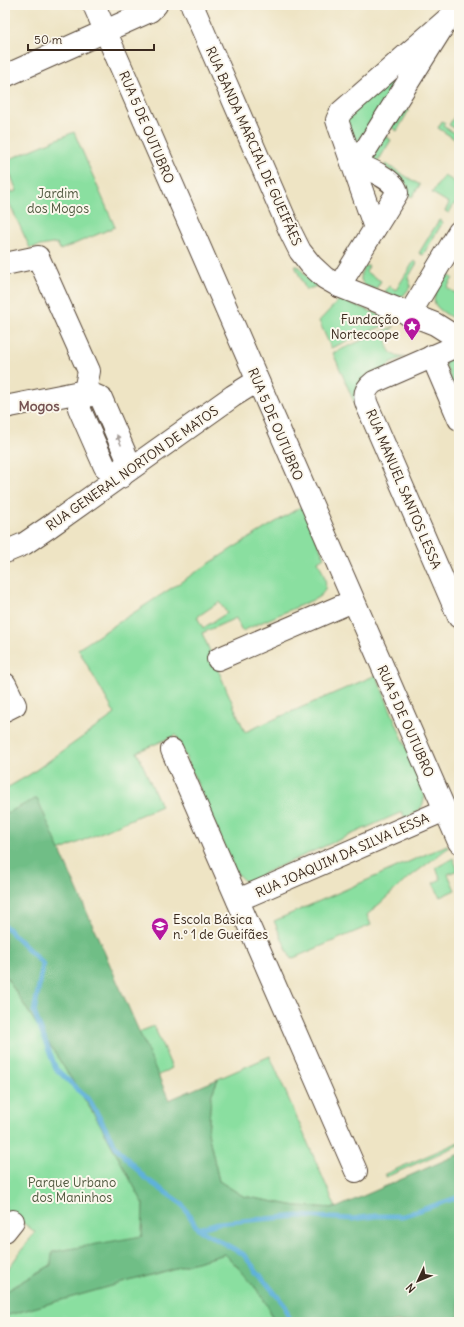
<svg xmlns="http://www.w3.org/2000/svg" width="464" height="1327" font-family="Delius,sans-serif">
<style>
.green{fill:#8adfa0;stroke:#62845f;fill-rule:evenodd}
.forest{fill:#6fbe86;stroke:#557452}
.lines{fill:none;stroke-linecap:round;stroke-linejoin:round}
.stream{stroke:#5eb1da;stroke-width:5}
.minor-casing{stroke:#564637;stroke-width:24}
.major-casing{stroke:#564637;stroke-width:24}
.minor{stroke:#fff;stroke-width:22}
.major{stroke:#fff;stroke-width:22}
.oneway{fill:#a79f9a}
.labels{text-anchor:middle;stroke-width:4;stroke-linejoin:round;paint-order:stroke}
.street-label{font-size:13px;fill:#3b2a1e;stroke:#fbf7ec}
.park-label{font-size:13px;fill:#4f573e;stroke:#fbf7ec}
.poi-label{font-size:13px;fill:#3b2a1e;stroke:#fbf7ec;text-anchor:end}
.neighbourhood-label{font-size:14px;font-weight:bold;fill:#755252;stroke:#fbf7ec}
</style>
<rect width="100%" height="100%" fill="#fbf7ec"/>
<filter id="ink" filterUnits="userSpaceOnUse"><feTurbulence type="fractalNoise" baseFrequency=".025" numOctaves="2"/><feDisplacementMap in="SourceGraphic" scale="8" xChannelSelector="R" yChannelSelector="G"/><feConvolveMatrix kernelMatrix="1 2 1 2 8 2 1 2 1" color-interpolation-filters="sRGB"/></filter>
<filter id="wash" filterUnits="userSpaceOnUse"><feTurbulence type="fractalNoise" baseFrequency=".012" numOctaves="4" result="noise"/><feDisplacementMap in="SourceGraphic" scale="16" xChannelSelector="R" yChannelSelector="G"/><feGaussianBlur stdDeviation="0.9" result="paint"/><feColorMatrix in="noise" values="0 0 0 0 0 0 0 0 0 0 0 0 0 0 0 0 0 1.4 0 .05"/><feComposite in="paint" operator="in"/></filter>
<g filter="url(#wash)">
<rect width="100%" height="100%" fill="#eee4c4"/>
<g class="green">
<polygon points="418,51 356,145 344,117"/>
<polygon points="403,107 409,110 397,131 391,127"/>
<polygon points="459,109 459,131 449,125"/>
<polygon points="442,121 445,123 443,126 459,136 459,142 438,128"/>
<polygon points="74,132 115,227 60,250 57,243 30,248 5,194 17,191 5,161"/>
<polygon points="385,136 391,140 377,163 372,160 371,157"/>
<path d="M386,164l34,21 -8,12 -4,-2c2,-15 -13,-21 -24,-28z"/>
<polygon points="444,175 459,185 459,204 454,204 449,213 445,211 449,203 432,193"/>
<polygon points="439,220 443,222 423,255 419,253"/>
<polygon points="414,261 417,263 408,278 411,286 404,295 399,297 385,292 389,286 396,290"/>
<polygon points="295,266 298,266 306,276 317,286 306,290"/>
<polygon points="365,266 369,266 366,272 381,281 376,289 364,285 361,280 361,273"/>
<path d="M446,274l7,4 -6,10 12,7v27c-30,-18 -31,-18 -13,-48z"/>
<polygon points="340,299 392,320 392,322 331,348 319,321"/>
<path d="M395,326c-16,10 -8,34 11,31l-15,5 -34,47 -24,-56z"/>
<polygon points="459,356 459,404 444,360"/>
<path d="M302,506l22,51 -6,4c6,14 15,29 -3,38l-73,32 -6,-13 -34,15 43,99 131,-57 48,115c2,18 -5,21 -19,28l-3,-6 -140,62 2,6c-14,4 -19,4 -28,-8l-60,-137 -39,17 24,54 -102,45 -22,-52 -32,15v-25l24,-14 86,-61 -37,-65 155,-101zM219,602l8,11 -24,15 -6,-11z"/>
<polygon points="447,845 448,848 406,880 367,915 371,925 291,959 274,921"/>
<polygon points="453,858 458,870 448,874 455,890 440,897 433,883 441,879 436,868"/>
<polygon points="5,975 99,1122 143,1203 142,1237 53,1252 51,1265 5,1292 5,1273 35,1232 5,1209"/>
<polygon points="154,1026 172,1068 158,1076 139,1032"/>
<polygon points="270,1056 336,1208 296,1206 243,1196 219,1181 208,1133 211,1096 218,1079"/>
<polygon points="459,1142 459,1145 386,1177 385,1174"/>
<path d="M225,1254c17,18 43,44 49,68h-269v-6z"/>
</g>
<path class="forest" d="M37,798l132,302 49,-21 -7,17 -3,37 11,48 24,15 53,10 40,2 123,-54v168h-185c-6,-24 -32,-51 -49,-68l-220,62v-24l46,-27 1,-13 90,-16 1,-33 -44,-81 -94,-147v-161z"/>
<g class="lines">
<g class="stream">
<polyline points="5,926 43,964 34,1012 56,1069 90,1101 116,1147 145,1178 182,1204 198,1229 243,1254 286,1307 289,1322"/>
<polyline points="198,1229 218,1223 299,1216 352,1219 375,1216 403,1216 459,1197"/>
</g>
</g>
</g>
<g filter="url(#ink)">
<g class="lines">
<g class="minor-casing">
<g id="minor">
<polyline points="192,5 291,233 300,251 311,265 325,278 339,286 435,324 459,339"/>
<polyline points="5,76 150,11 156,5"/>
<polyline points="375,228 339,126 337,120 341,112 459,9"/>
<polyline points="5,264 38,257 89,371 85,391 79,408 105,467 121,477 127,458 101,398 85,391"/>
<path d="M339,286l58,-93c-1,-14 -33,-26 -45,-31l14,-13 81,-129"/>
<polyline points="409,315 459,232"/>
<path d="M459,345l-85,37c-8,6 -11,13 -7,23l92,212"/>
<polyline points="432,356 459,419"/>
<polyline points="5,407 85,391"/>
<polyline points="5,552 24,544 49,527 233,396 257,381"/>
<polyline points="218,659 353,601"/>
<polyline points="5,684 15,705 5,710"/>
<polyline points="172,750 356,1171"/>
<polyline points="238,900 445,810"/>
<polyline points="5,1231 13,1221"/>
</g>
</g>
<g class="major-casing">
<polyline id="major" points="94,5 459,842"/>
</g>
<use href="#minor" class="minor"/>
<use href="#major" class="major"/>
</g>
<defs><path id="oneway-solid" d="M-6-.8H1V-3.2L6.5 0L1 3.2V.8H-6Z"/></defs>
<use class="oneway" href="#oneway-solid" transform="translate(119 440) rotate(-113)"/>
</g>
<defs>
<g id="sight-pin" transform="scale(0.9)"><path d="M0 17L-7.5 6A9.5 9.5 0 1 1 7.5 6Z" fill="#b5179e" stroke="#fbf7ec"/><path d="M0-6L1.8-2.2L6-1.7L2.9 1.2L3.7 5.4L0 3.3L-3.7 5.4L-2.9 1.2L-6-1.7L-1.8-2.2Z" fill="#fff"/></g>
<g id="school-pin" transform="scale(0.9)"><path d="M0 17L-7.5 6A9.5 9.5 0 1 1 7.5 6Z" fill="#b5179e" stroke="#fbf7ec"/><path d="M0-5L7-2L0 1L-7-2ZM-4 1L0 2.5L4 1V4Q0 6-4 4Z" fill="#fff"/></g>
</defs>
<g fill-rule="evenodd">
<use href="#sight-pin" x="412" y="326"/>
<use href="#school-pin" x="160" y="926"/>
</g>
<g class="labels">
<g class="street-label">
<text transform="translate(147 127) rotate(67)" y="5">RUA 5 DE OUTUBRO</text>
<text transform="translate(254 146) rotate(66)" y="5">RUA BANDA MARCIAL DE GUEIFÃES</text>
<text transform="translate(276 424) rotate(67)" y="5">RUA 5 DE OUTUBRO</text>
<text transform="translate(132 468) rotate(-35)" y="5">RUA GENERAL NORTON DE MATOS</text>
<text transform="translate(404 489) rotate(67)" y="5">RUA MANUEL SANTOS LESSA</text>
<text transform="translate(406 721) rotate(66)" y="5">RUA 5 DE OUTUBRO</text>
<text transform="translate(342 855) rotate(-24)" y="5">RUA JOAQUIM DA SILVA LESSA</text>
</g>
<g class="park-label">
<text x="58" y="198">Jardim<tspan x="58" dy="15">dos Mogos</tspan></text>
<text x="72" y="1187">Parque Urbano<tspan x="72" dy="15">dos Maninhos</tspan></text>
</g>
<g class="poi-label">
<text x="399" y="324">Fundação<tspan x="399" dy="15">Nortecoope</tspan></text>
<text x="173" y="924" text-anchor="start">Escola Básica<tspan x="173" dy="15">n.º 1 de Gueifães</tspan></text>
</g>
<g class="neighbourhood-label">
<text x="39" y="411">Mogos</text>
</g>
</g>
<rect width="464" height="1327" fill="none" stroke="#fbf7ec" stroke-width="20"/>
<g transform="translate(418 1281) rotate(226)" stroke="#fbf7ec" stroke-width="3" paint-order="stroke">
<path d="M0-3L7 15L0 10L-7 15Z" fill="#3b2a1e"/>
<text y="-6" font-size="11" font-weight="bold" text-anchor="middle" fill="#3b2a1e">N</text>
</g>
<path d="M28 44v6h126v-6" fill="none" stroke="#3b2a1e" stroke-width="2"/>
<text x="34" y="44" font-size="12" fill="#3b2a1e" stroke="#fbf7ec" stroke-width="3" paint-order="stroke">50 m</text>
</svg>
